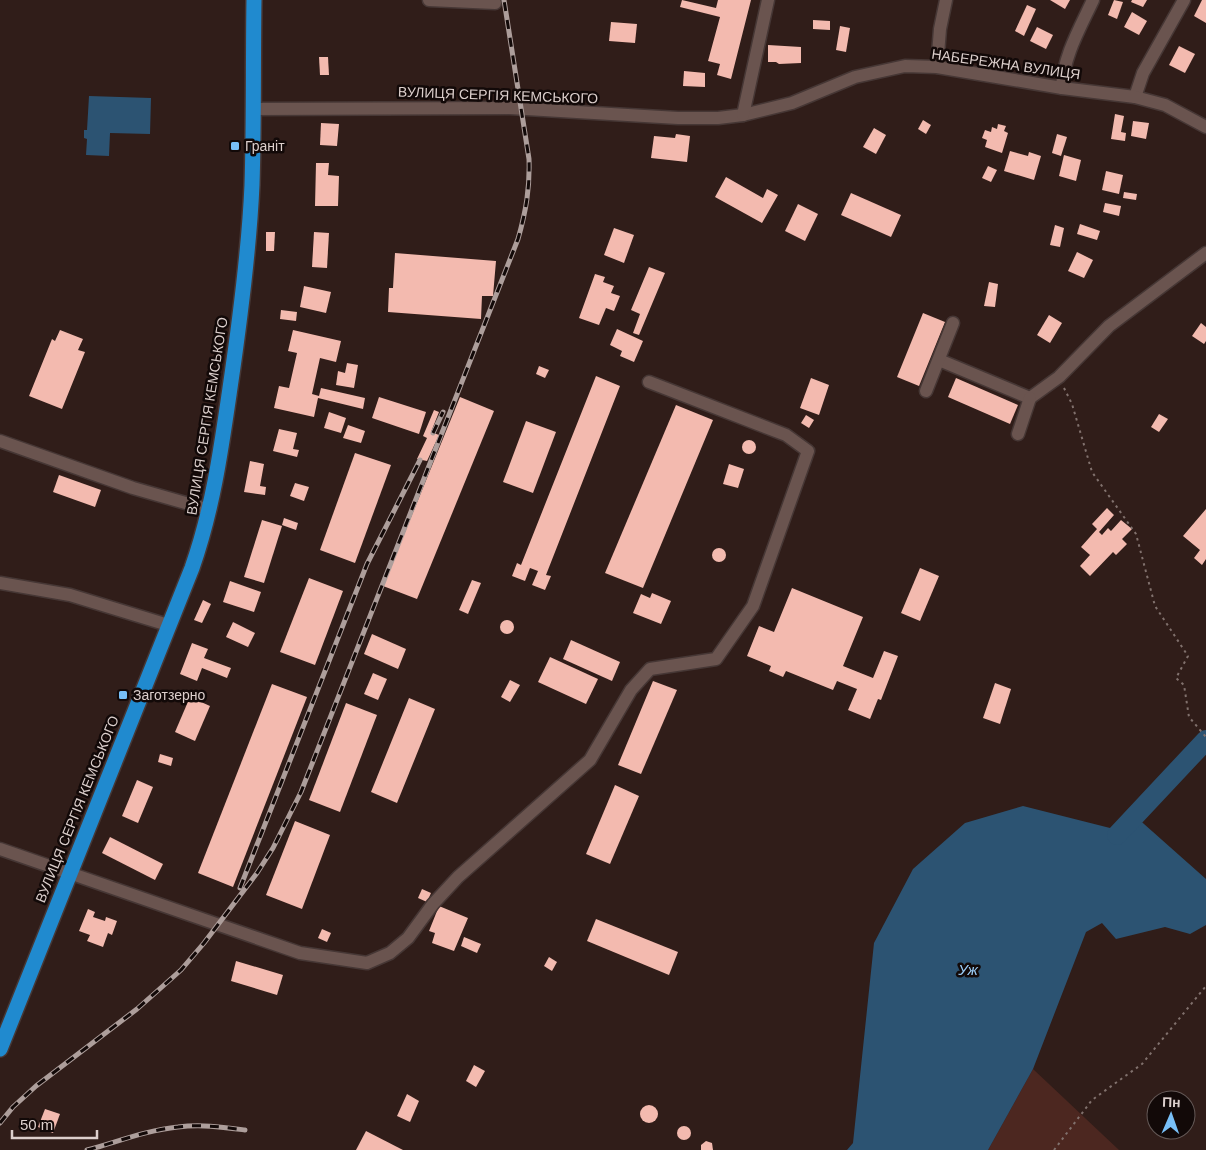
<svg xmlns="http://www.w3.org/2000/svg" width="1206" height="1150" font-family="Helvetica,sans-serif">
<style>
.green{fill:#4c2720}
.water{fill:#2c5372}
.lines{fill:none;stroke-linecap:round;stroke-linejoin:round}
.river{stroke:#2c5372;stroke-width:20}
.building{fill:#f3baaf}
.minor-casing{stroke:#463735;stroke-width:15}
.highway-casing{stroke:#463735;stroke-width:18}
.path{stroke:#81716d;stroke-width:2;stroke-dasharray:2.5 4;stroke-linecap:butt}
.minor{stroke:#6a544f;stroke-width:12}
.highway{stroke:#208acf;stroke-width:15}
.rail-casing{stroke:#ad9e9b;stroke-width:5}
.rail{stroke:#120908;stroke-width:3;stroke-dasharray:9;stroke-linecap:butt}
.poi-dot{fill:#78bff7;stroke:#120908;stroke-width:2}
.labels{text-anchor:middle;stroke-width:5;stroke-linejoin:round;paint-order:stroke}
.street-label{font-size:14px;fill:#dccfcc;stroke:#120908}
.poi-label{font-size:14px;fill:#dccfcc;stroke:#120908;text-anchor:start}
.water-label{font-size:15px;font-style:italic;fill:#9accf6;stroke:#120908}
</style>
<rect width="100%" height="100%" fill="#301d19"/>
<polygon class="green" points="1033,1069 1119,1150 988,1150"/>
<g class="water">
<polygon points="89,96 151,98 150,134 110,133 109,156 86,155 87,139 84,138 84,130 87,130"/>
<polygon points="1023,806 1114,829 1129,812 1135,816 1206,879 1206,925 1190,934 1165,927 1116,939 1102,923 1086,932 1033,1069 988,1150 847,1150 853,1143 874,943 913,869 965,823"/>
</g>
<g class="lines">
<polyline class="river" points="1117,835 1206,740"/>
</g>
<g class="building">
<polygon points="682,0 716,8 718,0 751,0 731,79 717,75 720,64 708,61 720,17 680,7"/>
<polygon points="1050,0 1070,0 1065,9"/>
<polygon points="1114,0 1123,2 1117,19 1108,15"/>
<polygon points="1132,0 1147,0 1143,7 1131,2"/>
<polygon points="1202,0 1206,0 1206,23 1194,16"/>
<polygon points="1027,5 1036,9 1024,36 1015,31"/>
<polygon points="1132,12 1147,21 1139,35 1124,27"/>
<polygon points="813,20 830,21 830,30 813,29"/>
<polygon points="611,22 637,24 635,43 609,41"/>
<polygon points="840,26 850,28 846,52 836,50"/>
<polygon points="1037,27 1053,35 1046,49 1030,41"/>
<polygon points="768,45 801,47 801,63 779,64 776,62 768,62"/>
<polygon points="1179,46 1195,54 1185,73 1169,65"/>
<polygon points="319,57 328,57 329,75 320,75"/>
<polygon points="684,71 705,73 705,87 683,86"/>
<polygon points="1115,114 1124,116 1121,132 1126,133 1125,141 1111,139"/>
<polygon points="923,120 931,125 926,134 918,129"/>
<polygon points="1133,121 1149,123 1146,139 1131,136"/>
<polygon points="321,123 339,124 337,146 320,145"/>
<polygon points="998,124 1006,126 1004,131 1008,133 1002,153 985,147 987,140 982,138 985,130 991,132 992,127 997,129"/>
<polygon points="874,128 886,135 876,154 863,147"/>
<polygon points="676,134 690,136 687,162 651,158 654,136 675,138"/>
<polygon points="1057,134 1067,137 1061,156 1052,153"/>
<polygon points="1010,151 1028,156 1029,152 1041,156 1034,180 1004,171"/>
<polygon points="1064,155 1081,160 1076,181 1059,176"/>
<polygon points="316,163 329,163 328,175 339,176 338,206 315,206"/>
<polygon points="988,166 997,170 991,182 982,178"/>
<polygon points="1106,171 1123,175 1119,194 1102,190"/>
<polygon points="726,177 763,198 767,189 778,195 762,223 715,197"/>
<polygon points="1124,192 1137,194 1136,200 1123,198"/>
<polygon points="851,193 901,215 891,237 841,215"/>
<polygon points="1105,203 1121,206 1119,216 1103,212"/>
<polygon points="798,204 818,214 805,241 785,231"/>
<polygon points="1080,224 1100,231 1097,240 1077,234"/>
<polygon points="1055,225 1064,228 1060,247 1050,245"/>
<polygon points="614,228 634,235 624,263 604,255"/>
<polygon points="266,232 275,232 274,251 266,251"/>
<polygon points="314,232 329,233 327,268 312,267"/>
<polygon points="1077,252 1093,260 1084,278 1068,271"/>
<polygon points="395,253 496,261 493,296 482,296 481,319 388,312 389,288 393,288"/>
<polygon points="649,267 665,273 639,335 633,333 640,314 631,310"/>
<polygon points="595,274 605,277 603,282 614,286 611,293 620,296 614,311 606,308 599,325 579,318"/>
<polygon points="989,282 998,284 995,307 984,306"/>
<polygon points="304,286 331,292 326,313 300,307"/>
<polygon points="281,310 297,312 296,321 280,319"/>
<polygon points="923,313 945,322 919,386 897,377"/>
<polygon points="1049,315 1062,323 1050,343 1037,335"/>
<polygon points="1201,323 1206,327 1206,341 1204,344 1192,336"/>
<polygon points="617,329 643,341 634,362 620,356 622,351 610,345"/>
<polygon points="60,330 83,339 78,350 85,352 62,409 29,396 52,339 55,341"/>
<polygon points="293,330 341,341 336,362 320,358 312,394 319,396 321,388 365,398 363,409 318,398 314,417 274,408 279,386 289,388 297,353 288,351"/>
<polygon points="347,363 358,365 354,388 336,385 338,371 345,373"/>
<polygon points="539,366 549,370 545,378 536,374"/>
<polygon points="596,376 620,386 546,575 551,576 545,590 532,585 538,571 530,568 525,581 512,576 517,563 521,565"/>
<polygon points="811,378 829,385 819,415 800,408"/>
<polygon points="956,378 1018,405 1010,424 948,397"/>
<polygon points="379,397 426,412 419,434 372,418"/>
<polygon points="460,397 494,411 417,599 383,586"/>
<polygon points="676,405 713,420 643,588 605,573"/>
<polygon points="434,410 439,412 431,432 439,435 427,461 417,459 427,438 423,436"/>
<polygon points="329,412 346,418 341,433 324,428"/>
<polygon points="1159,414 1168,419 1159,432 1151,427"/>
<polygon points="806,415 814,420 809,428 801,423"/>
<polygon points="526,421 556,432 533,493 503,482"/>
<polygon points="348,425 365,431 361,443 343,438"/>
<polygon points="279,429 297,433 293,449 299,450 297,457 273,451"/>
<circle cx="749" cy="447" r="7"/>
<polygon points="355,453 391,465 355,563 320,550"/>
<polygon points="250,461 264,464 260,486 266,487 265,495 244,492"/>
<polygon points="729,464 744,469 738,488 723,484"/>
<polygon points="59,475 101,490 95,507 53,492"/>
<polygon points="295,483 309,487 304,501 290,496"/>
<polygon points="1107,508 1114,515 1099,532 1102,535 1108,528 1111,531 1121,520 1132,529 1122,539 1127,544 1116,555 1113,552 1090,576 1080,566 1090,555 1081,547 1097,529 1092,524"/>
<polygon points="1206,509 1206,559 1202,565 1194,558 1200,550 1183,536"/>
<polygon points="284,518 298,523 296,530 282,525"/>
<polygon points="262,520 282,526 264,583 244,577"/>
<circle cx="719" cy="555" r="7"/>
<polygon points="920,568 939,576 920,621 901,613"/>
<polygon points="309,578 343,591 315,665 280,652"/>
<polygon points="472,580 481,583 468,614 459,610"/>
<polygon points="230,581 261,592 254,612 223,602"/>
<polygon points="792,588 863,617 843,666 873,678 884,651 898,656 881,700 878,699 870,719 848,710 857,689 837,681 833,690 786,671 783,677 769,671 771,666 747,656 759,626 774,632"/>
<polygon points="652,593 671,601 661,624 633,613 641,594 650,598"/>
<polygon points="203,600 211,604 202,623 194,620"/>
<circle cx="507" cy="627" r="7"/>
<polygon points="233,622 255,633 248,647 226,637"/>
<polygon points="372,634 406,649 398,669 364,654"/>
<polygon points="571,640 620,662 612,681 563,659"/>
<polygon points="192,643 208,649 204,658 231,668 227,678 202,668 197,681 180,674"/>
<polygon points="550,657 598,679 586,704 538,682"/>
<polygon points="373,673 387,679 378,700 364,694"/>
<polygon points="510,680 520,685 510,702 501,697"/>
<polygon points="653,681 677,690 641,774 618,765"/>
<polygon points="995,683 1011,689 1000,724 983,718"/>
<polygon points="272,684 307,697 233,887 198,873"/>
<polygon points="190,697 210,706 195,741 175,732"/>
<polygon points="409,698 435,709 397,803 371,792"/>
<polygon points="346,703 377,715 340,812 309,800"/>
<polygon points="160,754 173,758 171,766 158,762"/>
<polygon points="137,780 153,787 138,823 122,816"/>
<polygon points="615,785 639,796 610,864 586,854"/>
<polygon points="295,821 330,835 302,909 266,895"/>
<polygon points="110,837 163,864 155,880 102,853"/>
<polygon points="422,889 431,893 427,902 418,898"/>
<polygon points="439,906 468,918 454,951 432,943 435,933 429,931"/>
<polygon points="88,909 95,912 93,917 105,921 106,917 117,921 112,935 108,933 103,947 87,941 90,935 79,931"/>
<polygon points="596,919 678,952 669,975 587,941"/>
<polygon points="322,929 331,933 327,942 318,938"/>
<polygon points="464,937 481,944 477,953 461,946"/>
<polygon points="549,957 557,962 552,971 544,966"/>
<polygon points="236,961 283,975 277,995 231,981"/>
<polygon points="474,1065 485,1071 476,1087 466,1081"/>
<polygon points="407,1094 419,1101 410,1122 397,1116"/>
<circle cx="649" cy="1114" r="9"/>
<polygon points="45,1109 60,1114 53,1133 38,1127"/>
<circle cx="684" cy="1133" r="7"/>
<polygon points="366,1131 403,1150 356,1150"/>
<polygon points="706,1141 712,1143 713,1150 701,1150 701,1145"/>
</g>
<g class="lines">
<g class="minor-casing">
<g id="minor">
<polyline points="429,0 495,3"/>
<polyline points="937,67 940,29 946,0"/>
<path d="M1062,88c1,-31 18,-60 31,-88"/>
<polyline points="1135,97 1143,73 1184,0"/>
<polyline points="253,109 510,108 678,118 718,118 743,115 792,103 855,77 905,66 937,67 1062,88 1135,97 1165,105 1206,127"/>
<polyline points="743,115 768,0"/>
<polyline points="939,360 1030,398"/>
<polyline points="926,391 953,323"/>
<polyline points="1030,398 1059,377 1109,326 1206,253"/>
<polyline points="1018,434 1030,398"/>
<polyline points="0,441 133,488 210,510"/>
<polyline points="0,583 70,595 168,625"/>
<polyline points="0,849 300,953 367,963 390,953 408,938 433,904 458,877 590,760 631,690 650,669 716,659 753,606 808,451 786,435 649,382"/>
</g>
</g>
<g class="highway-casing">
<path id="highway" d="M0,1049l192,-481c21,-60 29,-118 38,-180 10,-68 19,-135 22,-203 2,-62 1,-123 2,-185"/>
</g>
<g class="path">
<polyline points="1064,388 1072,404 1092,472 1136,534 1155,606 1188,656 1176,678 1184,685 1189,717 1206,737"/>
<polyline points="1054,1150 1092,1100 1142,1064 1206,986"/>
</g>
<use href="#minor" class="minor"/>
<use href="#highway" class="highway"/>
<g class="rail-casing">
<g id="rail">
<polyline points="433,433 443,412"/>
<polyline points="240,888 367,564 420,460"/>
<path d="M0,1123l13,-16 23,-21 101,-77 44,-39 23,-27 53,-70 16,-25 28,-56 217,-553c8,-28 12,-51 11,-80l-25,-159"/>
<path d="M87,1150c30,-8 60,-20 91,-23 23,-3 44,0 67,3"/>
</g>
</g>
<use href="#rail" class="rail"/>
</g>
<g class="poi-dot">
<rect x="230" y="141" width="10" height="10" rx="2.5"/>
<rect x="118" y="690" width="10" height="10" rx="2.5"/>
</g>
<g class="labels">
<g class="street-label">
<text transform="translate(1006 64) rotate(8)" y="5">НАБЕРЕЖНА ВУЛИЦЯ</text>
<text transform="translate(498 95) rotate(2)" y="5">ВУЛИЦЯ СЕРГІЯ КЕМСЬКОГО</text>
<text transform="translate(207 416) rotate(-81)" y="5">ВУЛИЦЯ СЕРГІЯ КЕМСЬКОГО</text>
<text transform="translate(77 809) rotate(-68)" y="5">ВУЛИЦЯ СЕРГІЯ КЕМСЬКОГО</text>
</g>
<g class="poi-label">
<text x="245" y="151">Граніт</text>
<text x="133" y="700">Заготзерно</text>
</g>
<g class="water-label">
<text x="968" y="975">Уж</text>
</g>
</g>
<g transform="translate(1171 1115) rotate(2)"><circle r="24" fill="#120908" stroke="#635856"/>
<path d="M0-4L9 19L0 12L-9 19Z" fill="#78bff7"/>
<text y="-8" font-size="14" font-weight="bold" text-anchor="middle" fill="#dccfcc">Пн</text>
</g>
<path d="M12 1130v8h85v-8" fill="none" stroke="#dccfcc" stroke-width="2.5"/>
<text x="20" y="1130" font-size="15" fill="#dccfcc" stroke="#120908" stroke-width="4" paint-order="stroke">50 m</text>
</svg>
